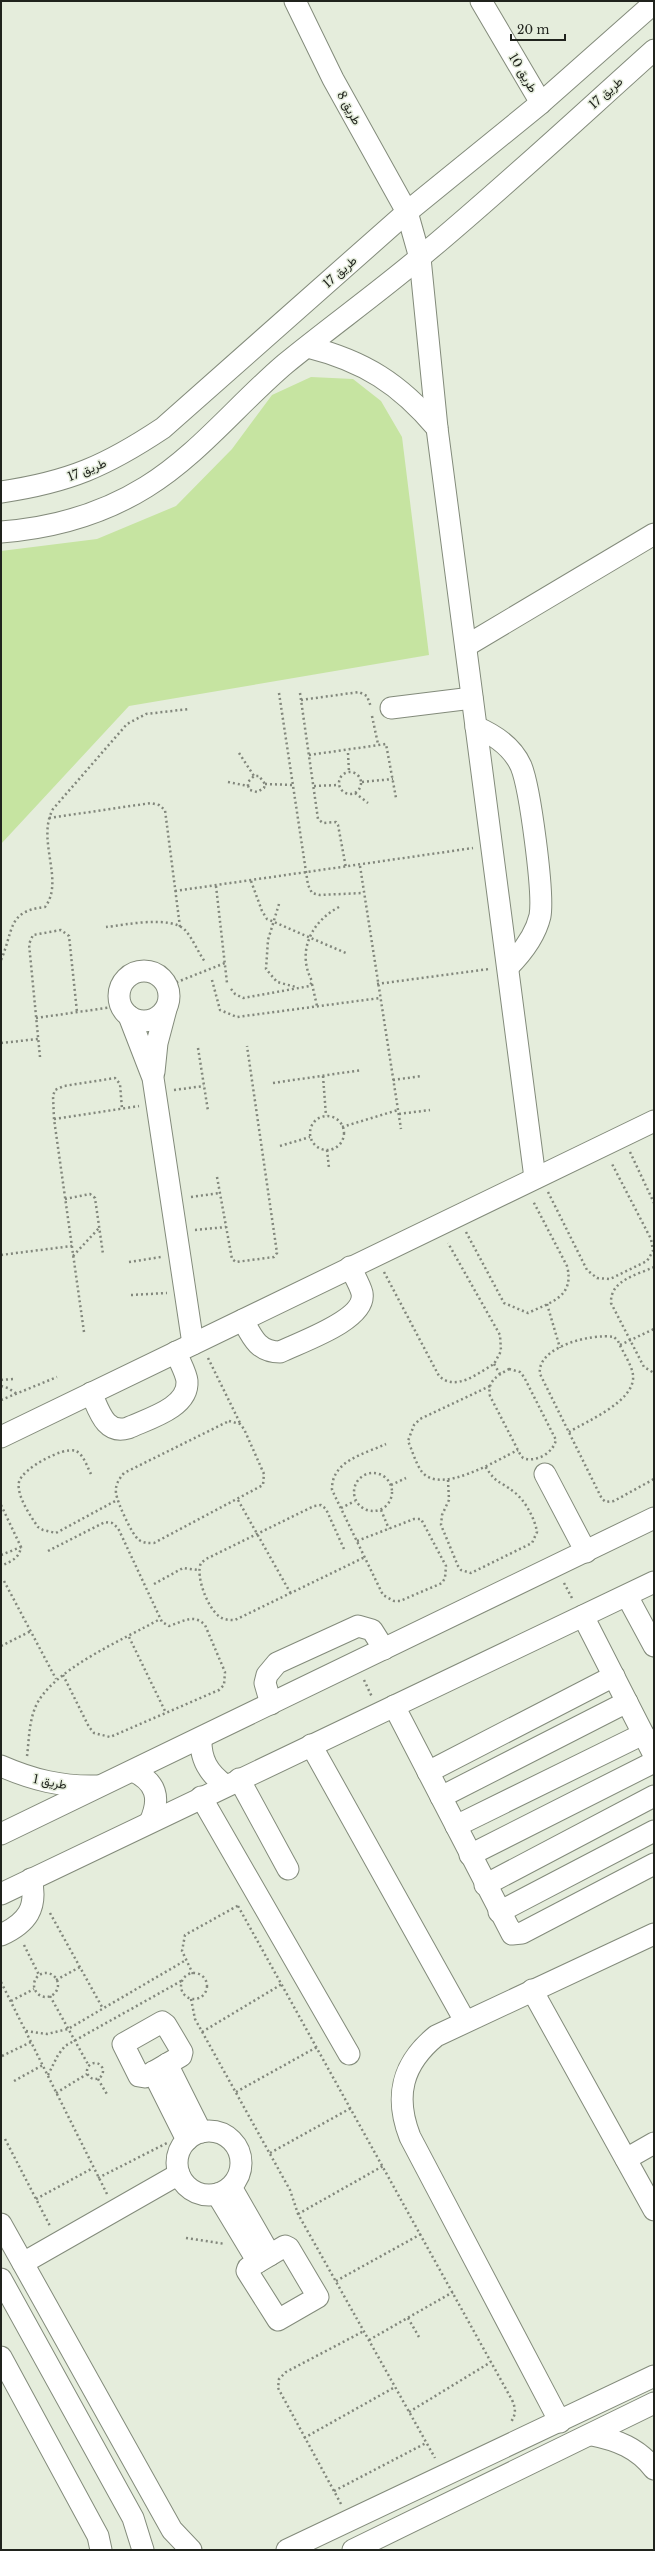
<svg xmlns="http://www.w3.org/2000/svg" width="655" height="2551" font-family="'Libre Baskerville',Vazirmatn,serif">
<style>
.green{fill:#c6e4a1}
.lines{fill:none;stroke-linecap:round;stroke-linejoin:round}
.minor-casing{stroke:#838b7b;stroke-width:23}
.path{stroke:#82877c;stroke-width:2.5;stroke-dasharray:2 3;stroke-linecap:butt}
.minor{stroke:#fff;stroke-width:21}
.labels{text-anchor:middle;stroke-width:3;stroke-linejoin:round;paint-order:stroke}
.street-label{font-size:12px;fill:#20231d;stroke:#e5eddc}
</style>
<rect width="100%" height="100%" fill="#e5eddc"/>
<polygon class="green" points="311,377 353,379 381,401 402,437 429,655 129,706 1,844 1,551 97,539 176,506 232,449 272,395"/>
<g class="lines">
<g class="minor-casing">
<g id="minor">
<polyline points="295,1 333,79 407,212 420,258 437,428 535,1178"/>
<polyline points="481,1 541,103"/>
<path d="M308,347c56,14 92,37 129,81"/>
<path d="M1,492c68,-10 105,-26 162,-64l244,-216 134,-109 113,-100"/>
<path d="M1,532c52,-4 100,-17 145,-45 52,-32 92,-83 139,-123 44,-36 90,-69 133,-105 81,-67 158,-139 236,-209"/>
<polyline points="466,646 654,534"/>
<polyline points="391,708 472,698"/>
<path d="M476,727c19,8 36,19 45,39 9,22 23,127 19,150 -5,21 -18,37 -32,51"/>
<circle cx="144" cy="996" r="25"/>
<polyline points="129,1016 153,1078 193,1344"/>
<polyline points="154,1072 157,1043 166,1009"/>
<path d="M243,1320c9,17 15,32 37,32 20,-10 87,-32 82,-59 -2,-8 -8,-18 -12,-26"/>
<path d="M91,1393c8,17 14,42 37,35 19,-9 61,-20 59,-47 -1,-9 -8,-20 -11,-29"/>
<polyline points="1,1437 654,1121"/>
<polyline points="545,1474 586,1552"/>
<polyline points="627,1596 654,1646"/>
<polyline points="583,1616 654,1755"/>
<polyline points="271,1704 265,1683 267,1675 277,1663 358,1626 372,1630 384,1649"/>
<polyline points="394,1706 512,1934 522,1933 654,1864"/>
<path d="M201,1738c-1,21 7,35 24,47"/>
<polyline points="311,1745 465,2021"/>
<path d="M1,1766c32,14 61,21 96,20"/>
<path d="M133,1771c23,11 28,27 17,51"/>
<polyline points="428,1772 614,1676"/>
<polyline points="239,1779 288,1869"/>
<polyline points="201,1797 349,2054"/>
<polyline points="441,1797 627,1702"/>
<polyline points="456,1826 643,1734"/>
<polyline points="1,1834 654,1518"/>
<polyline points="470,1855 654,1762"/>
<polyline points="485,1885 654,1796"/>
<polyline points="1,1894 654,1582"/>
<polyline points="499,1912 654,1831"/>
<path d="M1,1935c26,-12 37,-27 30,-56"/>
<polyline points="532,1990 654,2210"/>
<polygon points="162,2022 166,2025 182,2052 181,2056 145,2077 139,2076 123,2044"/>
<polyline points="167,2064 201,2132"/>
<polyline points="153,2072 187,2140"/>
<circle cx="209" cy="2163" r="32"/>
<polyline points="626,2159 654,2143"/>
<polyline points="231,2187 270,2255"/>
<polyline points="217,2194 258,2262"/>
<polyline points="1,2224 172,2530 191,2550"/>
<polygon points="285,2246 289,2248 318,2297 278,2320 247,2271 248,2268"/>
<polyline points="23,2263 179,2174"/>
<polyline points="1,2279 133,2518 143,2550"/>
<polyline points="1,2357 98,2536 101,2550"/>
<path d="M560,2422l-150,-285c-16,-41 -8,-73 26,-101l218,-102"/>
<path d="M592,2435c25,5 46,13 62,34"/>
<polyline points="287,2550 654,2376"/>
<polyline points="353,2550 654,2403"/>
</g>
</g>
<g class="path">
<polyline points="279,693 308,885 312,893 320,895 363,893"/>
<polyline points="300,693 318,819 323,823 336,822 338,825 346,868"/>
<polyline points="301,700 359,692 367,696 371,707"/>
<polyline points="372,716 378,744"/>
<polyline points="239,753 254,776"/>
<polyline points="348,753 349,772"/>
<polyline points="309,755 386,744 396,798"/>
<circle cx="350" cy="783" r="11"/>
<polyline points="228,782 248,786 250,790 257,792 264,788 265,784 259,776 254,776 248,782 248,786"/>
<polyline points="362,782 393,779"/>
<polyline points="265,784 293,785"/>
<polyline points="314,786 339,785"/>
<polyline points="355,793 368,803"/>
<polyline points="49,818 151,803 159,805 165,810 180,927"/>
<polyline points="360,866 401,1129"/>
<polyline points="251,881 262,911 267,919 348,954"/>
<polyline points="216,886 227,983"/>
<polyline points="175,891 473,848"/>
<polyline points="279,904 268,940 266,969 277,982 296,987"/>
<path d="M106,927c19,-2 64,-12 79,3 8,9 13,22 20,32"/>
<path d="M1,960c13,-30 6,-49 44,-53 20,-26 -9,-67 8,-98l74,-85 19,-10 43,-5"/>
<polyline points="212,980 220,1010 237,1017 380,998"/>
<polyline points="312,984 317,1006"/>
<polyline points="377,984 489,969"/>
<polyline points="167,986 225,963"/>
<path d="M231,989l4,5 8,4 67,-12 2,-5c-16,-30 0,-61 29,-75"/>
<polyline points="36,1018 113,1007"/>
<polyline points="1,1043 38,1039"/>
<polyline points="198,1048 208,1111"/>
<polyline points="40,1057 29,944 33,935 61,930 69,936 77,1012"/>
<polyline points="323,1076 326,1116"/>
<polyline points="393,1080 422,1076"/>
<polyline points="273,1083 362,1070"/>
<polyline points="174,1090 204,1086"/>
<polyline points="399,1114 430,1110"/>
<circle cx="327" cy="1133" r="17"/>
<polyline points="54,1119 139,1106"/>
<polyline points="342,1127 398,1110"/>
<polyline points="280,1146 310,1137"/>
<polyline points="327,1150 329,1168"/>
<polyline points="630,1152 654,1203"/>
<polyline points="217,1177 232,1259 236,1262 274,1257 277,1253 247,1046"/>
<polyline points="548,1192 587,1270 597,1278 610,1279 647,1261 653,1251 651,1239 611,1162"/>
<polyline points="191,1197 220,1193"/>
<polyline points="65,1199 90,1194 95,1198 103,1254"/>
<polyline points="195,1230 226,1227"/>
<path d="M466,1232l38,71 24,10c23,-11 47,-16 39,-47l-34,-65"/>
<polyline points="1,1255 72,1246"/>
<polyline points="73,1256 100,1227"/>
<polyline points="129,1262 161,1257"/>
<path d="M654,1267c-17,8 -44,13 -43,36l33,64 10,6"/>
<path d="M384,1272l55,104c17,16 39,-3 55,-12l7,-13 -1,-16 -52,-92"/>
<polyline points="131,1295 167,1293"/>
<polyline points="547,1304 560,1348"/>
<polyline points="84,1332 54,1119 53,1096 55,1090 64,1086 115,1078 120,1084 122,1109"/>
<polyline points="620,1345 654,1329"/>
<polyline points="208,1358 240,1423"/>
<polyline points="494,1364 500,1374"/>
<path d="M509,1369l11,3 4,5 32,63c-3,13 -20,23 -33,18l-3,-4 -30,-58c-3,-15 7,-20 19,-27z"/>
<polyline points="1,1380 14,1379"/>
<polyline points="1,1386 8,1388 17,1394"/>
<path d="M490,1386l-70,33 -6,6 -6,16c4,9 8,23 14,31 19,23 75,-12 96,-22"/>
<polyline points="1,1400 57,1377"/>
<path d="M229,1421l11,3 4,5 20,45 -1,11 -109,58c-6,0 -11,0 -15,-3 -7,-5 -22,-38 -23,-47 -1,-8 3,-14 8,-20z"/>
<path d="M569,1432c18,-11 67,-31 64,-57 -1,-10 -11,-24 -15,-34l-4,-4c-22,-4 -78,10 -74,37l62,125 4,3 8,-1 40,-22"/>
<circle cx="373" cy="1492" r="19"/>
<path d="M91,1474c-4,-7 -7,-19 -15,-23 -13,-5 -54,18 -57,31 -3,13 12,35 19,45l5,3 13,3 61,-33"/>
<path d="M448,1480l1,20 -7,15 -1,10 17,41 3,4 10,3 61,-30 5,-11c-2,-13 -12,-32 -23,-40 -15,-12 -17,-7 -29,-26"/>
<polyline points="391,1485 406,1478"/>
<polyline points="238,1500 291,1594"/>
<path d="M1,1505l20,42c-2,12 -10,14 -20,19"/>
<polyline points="341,1508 355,1501"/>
<polyline points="381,1510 389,1529"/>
<path d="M357,1541l57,-22h7l25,47 -1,12 -3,5 -42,18h-6l-11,-6 -51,-105c-1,-29 32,-36 54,-46"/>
<path d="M344,1549l-18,-40 -5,-4 -7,1 -108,53 -5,4c-6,13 7,46 19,54 5,3 10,3 15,3l130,-63"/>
<path d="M48,1551l57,-29 7,1 6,5 44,94 7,4c14,-4 24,-13 36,-1l20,47 -1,13 -5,5 -109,47 -16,-4 -5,-6 -26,-52"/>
<polyline points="1,1555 21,1547"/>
<polyline points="4,1581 56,1679"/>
<polyline points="564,1583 573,1600"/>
<polyline points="154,1584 183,1568 198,1570"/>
<polyline points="129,1637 166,1713"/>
<polyline points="1,1646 31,1631"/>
<polyline points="364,1680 372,1697"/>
<path d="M27,1756c2,-16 2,-33 8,-48 15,-38 90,-69 125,-89"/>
<path d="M238,1906l274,494c4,9 4,14 -1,22"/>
<polyline points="50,1913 102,2007"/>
<polyline points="24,1945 39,1975"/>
<circle cx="46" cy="1985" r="12"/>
<circle cx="194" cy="1986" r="13"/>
<polyline points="193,1974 182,1951 185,1935 239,1905"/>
<polyline points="56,1980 80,1967"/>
<polyline points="1,1982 107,2194"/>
<polyline points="50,1996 89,2066"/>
<polyline points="191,1999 195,2019 290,2190 298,2214 435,2458"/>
<polyline points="11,2001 34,1989"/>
<polyline points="26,2031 47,2034 68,2029 186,1960"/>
<polyline points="202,2032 282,1984"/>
<polyline points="2,2056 31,2042"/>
<circle cx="95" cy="2071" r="8"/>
<polyline points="48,2075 58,2055 65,2046 183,1980"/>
<polyline points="98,2079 108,2096"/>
<polyline points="14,2081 43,2065"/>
<polyline points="236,2092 317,2047"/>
<polyline points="56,2093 87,2074"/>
<polyline points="5,2139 50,2226"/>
<polyline points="270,2153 351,2108"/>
<polyline points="98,2178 167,2143"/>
<polyline points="36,2199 93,2168"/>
<polyline points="298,2214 383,2166"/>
<polyline points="186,2238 225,2244"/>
<polyline points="336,2281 421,2234"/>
<polyline points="408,2318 419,2337"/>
<polyline points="369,2340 453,2292"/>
<polyline points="409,2412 491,2362"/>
<polyline points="304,2438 395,2387"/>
<polyline points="334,2491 426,2443"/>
<polyline points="341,2504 278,2388 279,2379 286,2372 364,2331"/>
</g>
<use href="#minor" class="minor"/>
</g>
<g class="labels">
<g class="street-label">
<text transform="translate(523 73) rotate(59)" y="4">طريق 10</text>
<text transform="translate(606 93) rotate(-42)" y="4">طريق 17</text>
<text transform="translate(349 108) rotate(61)" y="4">طريق 8</text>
<text transform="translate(340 272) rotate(-42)" y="4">طريق 17</text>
<text transform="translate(87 470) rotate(-22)" y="4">طريق 17</text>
<text transform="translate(50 1782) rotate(11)" y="4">طريق 1</text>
</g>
</g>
<rect width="655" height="2551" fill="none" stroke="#20231d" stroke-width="4"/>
<path d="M511 34v6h54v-6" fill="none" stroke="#20231d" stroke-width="2"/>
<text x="517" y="34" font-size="12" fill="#20231d" stroke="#e5eddc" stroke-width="3" paint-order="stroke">20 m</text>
</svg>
